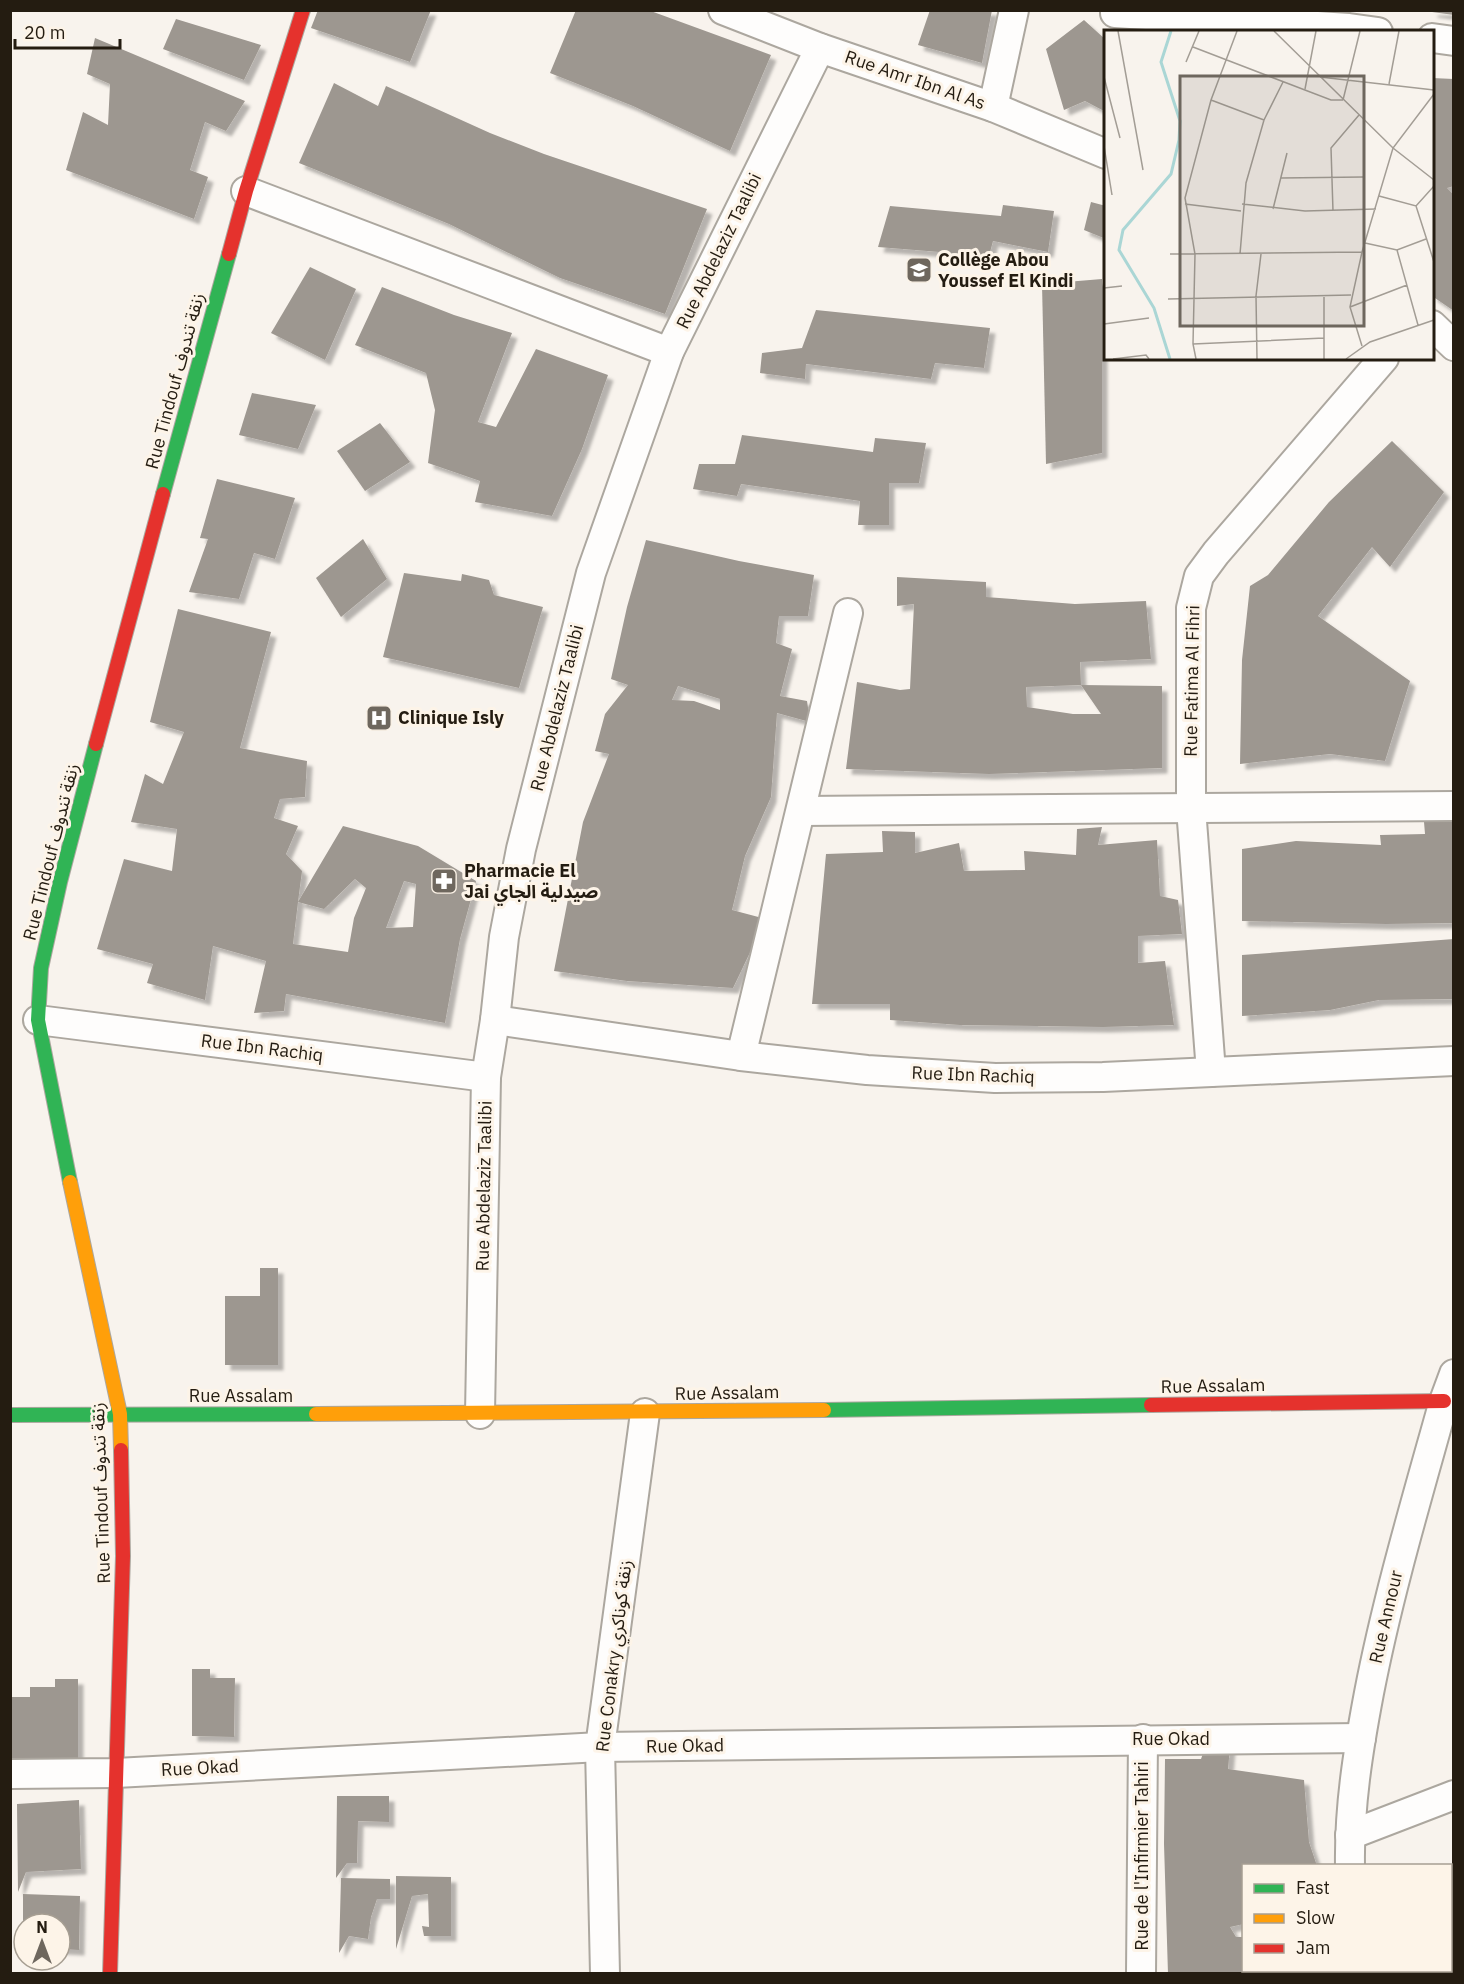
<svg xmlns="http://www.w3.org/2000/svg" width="1464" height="1984" font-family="'IBM Plex Sans','Noto Sans Arabic',sans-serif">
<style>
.building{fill:#9d9790;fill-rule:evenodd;filter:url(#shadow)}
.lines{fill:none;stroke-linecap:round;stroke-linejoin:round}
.street-casing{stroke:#aca79f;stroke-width:32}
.fast-casing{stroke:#aca79f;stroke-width:16}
.slow-casing{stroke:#aca79f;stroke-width:16}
.jam-casing{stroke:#aca79f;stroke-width:16}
.street{stroke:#fefdfc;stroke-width:28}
.fast{stroke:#30b455;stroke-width:14}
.slow{stroke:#ff9f0a;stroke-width:14}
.jam{stroke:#e5322d;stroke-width:14}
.labels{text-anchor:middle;stroke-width:6;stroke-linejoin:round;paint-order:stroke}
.street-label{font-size:18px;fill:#241c11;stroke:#fdf4e8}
.poi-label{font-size:18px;font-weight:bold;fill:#241c11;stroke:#fdf4e8;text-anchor:start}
.inset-river{fill:none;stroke:#aad6d5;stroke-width:3}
.inset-road{fill:none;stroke:#a39d95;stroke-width:1.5}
.view{fill:#6e675e;fill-opacity:0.15;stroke:#6e675e;stroke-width:3}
.inset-edge{fill:none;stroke:#241c11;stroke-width:3}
</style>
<defs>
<filter id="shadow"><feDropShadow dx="5.5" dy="5.5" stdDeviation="1.5" flood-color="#0004"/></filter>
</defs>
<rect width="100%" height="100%" fill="#f8f3ed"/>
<g class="building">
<polygon points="318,10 431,10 410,62 311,28"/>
<polygon points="576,10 648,10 771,55 730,151 633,106 550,73"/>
<polygon points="930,10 992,10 982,63 918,45"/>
<polygon points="1432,10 1454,10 1454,15 1432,12"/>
<polygon points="176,19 261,45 244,80 163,49"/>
<polygon points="1084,20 1106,40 1106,112 1085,101 1064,110 1046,49"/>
<polygon points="95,38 245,101 226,131 205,122 190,170 208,177 194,219 66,170 83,112 108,125 110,84 87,74"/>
<polygon points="1432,78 1454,79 1454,186 1447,188 1454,195 1454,311 1432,296"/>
<polygon points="334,83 378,106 386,86 490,133 544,154 707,209 665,314 560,278 449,224 299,163"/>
<polygon points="1091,202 1106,206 1106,239 1084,230"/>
<polygon points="1003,205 1054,211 1048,252 993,241 989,256 878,247 890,206 1001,216"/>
<polygon points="310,267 356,289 325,360 271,333"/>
<polygon points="1102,279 1102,453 1046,464 1042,284"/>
<polygon points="382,287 454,315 512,333 478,422 496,427 536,349 608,375 582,449 552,516 475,502 480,481 428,463 435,410 426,373 355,345"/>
<polygon points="816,310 990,328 984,368 935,363 931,379 806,364 805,379 760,373 762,353 802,348"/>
<polygon points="252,393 316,405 298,449 239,435"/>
<polygon points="380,423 410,462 365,491 337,451"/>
<polygon points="742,435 873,452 875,438 926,443 919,483 889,483 889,525 858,525 860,501 741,484 737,496 693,489 699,464 735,464"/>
<polygon points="1392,441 1444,492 1390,567 1372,547 1318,616 1410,681 1385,761 1330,754 1240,764 1242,660 1250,586 1268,575 1329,502"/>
<polygon points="217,479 295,498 275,559 254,553 239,599 189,592 208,539 200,538"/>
<polygon points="363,539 387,579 341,617 316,578"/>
<path d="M646,540l93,21 75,14 -6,41h-29l-3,27 16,6 -12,47 27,5 3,21 -33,-9 -6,84 -26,59 -13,54 34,9 -33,69 -106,-7 -73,-10 29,-149 26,-68 -14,-3 10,-37 23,-29 -17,-6 16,-72zM678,686l42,13v11l-26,-9 -22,-1z"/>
<polygon points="404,573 461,581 462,574 489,580 494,595 543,607 519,688 383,657"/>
<polygon points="897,577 986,582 986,597 1075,604 1146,601 1151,659 1080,662 1081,685 1026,687 1027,707 1073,714 1101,714 1081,685 1162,686 1162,768 989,774 846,769 857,682 900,690 910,689 914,604 897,606"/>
<path d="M178,609l93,23 -31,116 67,13 -2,36 -25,2 -6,19 24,8 -12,28 16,17 -4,31 45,-76 75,20 58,35 -16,58 -15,84 -159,-29 -2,17 -30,2 12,-52 -53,-15 -8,54 -58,-17 6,-19 -56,-15 27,-90 48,12 5,-42 -46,-7 14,-48 18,10 21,-52 -34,-10zM355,879l11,9 -12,30 -6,34 -55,-8 5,-42 26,7zM404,881l12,3 -3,43 -27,1z"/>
<polygon points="1424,822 1454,822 1454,923 1386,924 1242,921 1242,849 1296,841 1381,845 1380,835 1425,834"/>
<polygon points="1102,827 1098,845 1157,840 1160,896 1178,900 1182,934 1138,936 1138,963 1165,961 1174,1025 1103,1027 960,1025 890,1020 890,1004 812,1004 826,854 883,852 882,831 915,832 915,853 959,843 964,871 1025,870 1024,851 1076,855 1077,829"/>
<polygon points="1454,939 1454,999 1379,1000 1330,1010 1242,1016 1242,955"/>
<polygon points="260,1268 278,1268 278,1365 225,1365 225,1296 260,1296"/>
<polygon points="192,1669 210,1669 210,1678 235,1678 234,1737 192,1736"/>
<polygon points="55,1679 78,1679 78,1770 10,1769 10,1697 30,1697 30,1687 55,1687"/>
<polygon points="1230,1747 1228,1769 1304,1780 1309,1842 1317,1866 1244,1866 1244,1924 1230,1927 1236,1937 1244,1937 1244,1970 1350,1971 1351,1974 1168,1974 1164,1844 1165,1759 1201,1759 1205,1748"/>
<polygon points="337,1796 389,1796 389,1822 358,1821 357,1863 347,1863 336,1878"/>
<polygon points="79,1800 81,1869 26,1872 18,1892 17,1804"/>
<polygon points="396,1876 451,1877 451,1936 424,1936 422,1926 429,1927 428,1894 412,1896 396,1949"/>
<polygon points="341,1878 390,1879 390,1899 377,1899 371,1917 368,1939 349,1936 339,1953"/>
<polygon points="23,1894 80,1896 79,1950 60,1949 60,1924 23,1924"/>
</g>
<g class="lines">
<g class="street-casing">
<g id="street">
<polyline points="723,10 820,48 993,107 1106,154"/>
<polyline points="1115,13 1349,28 1378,32"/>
<polyline points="1432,38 1454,41"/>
<polyline points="993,107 1014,10"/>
<polyline points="246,191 669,352"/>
<polyline points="1432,325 1454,346"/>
<polyline points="801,811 1454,806"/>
<polyline points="38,1020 486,1077"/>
<polyline points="495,1020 741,1056 867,1070 995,1078 1103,1077 1454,1061"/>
<polyline points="741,1056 848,613"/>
<polyline points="1211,1072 1191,808 1191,608 1199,576 1216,553 1384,358"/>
<polyline points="480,1414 486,1077 495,1020 504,937 521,849 591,573 669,352 820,48"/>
<polyline points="10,1774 116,1773 600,1747 1361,1738"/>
<polyline points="1350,1835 1454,1795"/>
<path d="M1350,1866c-1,-59 8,-115 19,-173 19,-98 48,-195 75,-292l10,-27"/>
<polyline points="1367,1970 1368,1974"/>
<polyline points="605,1974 600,1747 645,1413"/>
<polyline points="1141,1974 1143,1739"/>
</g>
</g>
<g class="fast-casing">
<g id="fast">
<polyline points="163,494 229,254"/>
<polyline points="70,1182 38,1020 41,968 60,882 96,744"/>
<polyline points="824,1410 1151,1405"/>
<polyline points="10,1415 316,1414"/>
</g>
</g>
<g class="slow-casing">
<g id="slow">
<polyline points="70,1182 120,1414 121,1450"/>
<polyline points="316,1414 824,1410"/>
</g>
</g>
<g class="jam-casing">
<g id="jam">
<polyline points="229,254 246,191 303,10"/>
<polyline points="96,744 163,494"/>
<polyline points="1151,1405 1444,1401"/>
<polyline points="110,1974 123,1556 121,1450"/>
</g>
</g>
<use href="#street" class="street"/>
<use href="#fast" class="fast"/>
<use href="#slow" class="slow"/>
<use href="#jam" class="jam"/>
</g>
<defs>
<g id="school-square" transform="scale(1.35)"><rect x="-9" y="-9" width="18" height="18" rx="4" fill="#6e675e" stroke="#fdf4e8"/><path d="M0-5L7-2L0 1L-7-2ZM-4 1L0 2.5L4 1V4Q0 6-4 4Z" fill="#fff"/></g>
<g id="hospital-square" transform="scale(1.35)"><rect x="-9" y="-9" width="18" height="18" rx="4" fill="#6e675e" stroke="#fdf4e8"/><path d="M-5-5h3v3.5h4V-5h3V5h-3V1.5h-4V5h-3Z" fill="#fff"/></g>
<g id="pharmacy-square" transform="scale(1.35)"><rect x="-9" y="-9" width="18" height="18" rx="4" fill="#6e675e" stroke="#fdf4e8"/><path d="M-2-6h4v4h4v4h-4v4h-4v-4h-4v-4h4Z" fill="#fff"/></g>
</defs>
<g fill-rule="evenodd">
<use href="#school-square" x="919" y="270"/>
<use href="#hospital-square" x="379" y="718"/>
<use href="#pharmacy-square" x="444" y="881"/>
</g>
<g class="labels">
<g class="street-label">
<text transform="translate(915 80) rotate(19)" y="6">Rue Amr Ibn Al As</text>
<text transform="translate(719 251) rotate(-64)" y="6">Rue Abdelaziz Taalibi</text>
<text transform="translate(175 381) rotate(-75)" y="6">Rue Tindouf زنقة تندوف</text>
<text transform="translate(1192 681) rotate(-89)" y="6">Rue Fatima Al Fihri</text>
<text transform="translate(557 708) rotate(-76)" y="6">Rue Abdelaziz Taalibi</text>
<text transform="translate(51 852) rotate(-76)" y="6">Rue Tindouf زنقة تندوف</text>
<text transform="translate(262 1048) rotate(7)" y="6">Rue Ibn Rachiq</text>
<text transform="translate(973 1075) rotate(2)" y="6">Rue Ibn Rachiq</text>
<text transform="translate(484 1186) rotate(-89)" y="6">Rue Abdelaziz Taalibi</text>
<text transform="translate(1213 1386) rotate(-1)" y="6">Rue Assalam</text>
<text transform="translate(727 1393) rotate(-1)" y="6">Rue Assalam</text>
<text x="241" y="1402">Rue Assalam</text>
<text transform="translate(101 1493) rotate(-92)" y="6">Rue Tindouf زنقة تندوف</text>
<text transform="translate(1386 1617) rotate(-77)" y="6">Rue Annour</text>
<text transform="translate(614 1656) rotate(-83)" y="6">Rue Conakry زنقة كوناكري</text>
<text x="1171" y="1745">Rue Okad</text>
<text transform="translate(685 1746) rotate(-1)" y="6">Rue Okad</text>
<text transform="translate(200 1768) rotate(-3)" y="6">Rue Okad</text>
<text transform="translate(1142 1856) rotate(-90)" y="6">Rue de l'Infirmier Tahiri</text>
</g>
<g class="poi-label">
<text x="938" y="266">Collège Abou<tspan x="938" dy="21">Youssef El Kindi</tspan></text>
<text x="398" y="724">Clinique Isly</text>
<text x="464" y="877">Pharmacie El<tspan x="464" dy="21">Jai صيدلية الجاي</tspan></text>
</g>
</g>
<g transform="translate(1104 30)">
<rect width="330" height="330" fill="#f8f3ed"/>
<path class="inset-river" d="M66,329l-16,-51 -35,-58 4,-20 48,-56 8,-34 1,-19 -19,-59 10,-31"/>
<path class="inset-road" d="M14,1l25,139M170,1l119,117 41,32M89,17l138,53h12M82,32l13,-31M0,47l16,61M216,47l114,13M285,54l10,-53M201,59l11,-58M107,70l53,20M239,70l17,-69M0,116l8,49M177,148l82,-1M275,166l37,10 18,-20M81,174l56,7M138,174l63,7 71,-2M312,176l18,56M169,179l14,-56M229,181l-2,-63 28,-33M261,213l32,7 29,-11M293,220l21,75M66,224l192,-2M136,224l6,-71 18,-63 19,-38M0,258l18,-2M64,269l183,-4M246,277l57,-22M0,294l45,-6M89,314l131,-6M258,316l-12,-39 12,-55 31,-104 41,-54M9,329l33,-4 3,4M92,329l-3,-15 2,-90 -10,-56 26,-98 26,-69M153,329l-1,-63 5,-42M220,329v-64M242,329l24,-17 64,-22"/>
<path class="view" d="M76,46h184v250h-184z"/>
<rect width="330" height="330" class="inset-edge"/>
</g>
<rect width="1464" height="1984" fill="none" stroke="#241c11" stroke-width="24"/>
<rect x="1242" y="1864" width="210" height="108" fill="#fdf4e8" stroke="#a69e92" stroke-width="1.5"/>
<rect x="1254" y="1884" width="30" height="9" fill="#30b455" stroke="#a69e92" stroke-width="1.5"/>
<text x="1296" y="1894" font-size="18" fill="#241c11">Fast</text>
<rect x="1254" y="1914" width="30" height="9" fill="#ff9f0a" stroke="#a69e92" stroke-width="1.5"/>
<text x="1296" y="1924" font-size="18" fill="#241c11">Slow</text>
<rect x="1254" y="1944" width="30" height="9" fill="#e5322d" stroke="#a69e92" stroke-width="1.5"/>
<text x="1296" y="1954" font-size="18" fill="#241c11">Jam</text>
<g transform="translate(42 1942)"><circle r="28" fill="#fdf4e8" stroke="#a69e92" stroke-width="1.5"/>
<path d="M0-4.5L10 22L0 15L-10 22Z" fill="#6e675e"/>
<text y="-9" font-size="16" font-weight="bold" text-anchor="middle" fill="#241c11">N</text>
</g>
<path d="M15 39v9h105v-9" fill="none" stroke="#241c11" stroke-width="3"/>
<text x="24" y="39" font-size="18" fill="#241c11" stroke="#fdf4e8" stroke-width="4.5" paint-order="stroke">20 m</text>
</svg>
